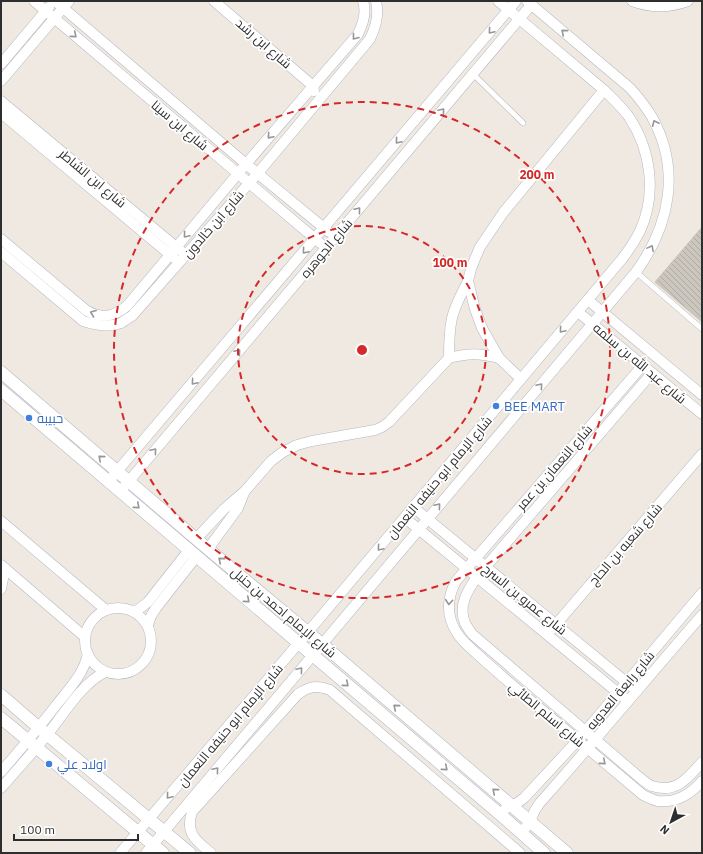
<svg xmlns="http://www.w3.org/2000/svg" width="703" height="854" font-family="'IBM Plex Sans',Cairo,sans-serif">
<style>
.building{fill:url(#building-back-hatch);stroke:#cbc5ba}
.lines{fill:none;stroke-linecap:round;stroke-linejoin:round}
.service-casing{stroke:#b4b7c1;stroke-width:6}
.minor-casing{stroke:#b4b7c1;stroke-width:11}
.tertiary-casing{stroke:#b4b7c1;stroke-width:13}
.service{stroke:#fff;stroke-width:5}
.minor{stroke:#fff;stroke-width:10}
.tertiary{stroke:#fff;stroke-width:12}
.oneway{stroke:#969696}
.ring{fill:none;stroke:#d62828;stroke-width:2;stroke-dasharray:7 5}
.shop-dot{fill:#3f7fe0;stroke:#fff;stroke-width:1.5}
.labels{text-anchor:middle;stroke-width:3.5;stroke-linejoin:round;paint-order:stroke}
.street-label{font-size:13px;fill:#2e2e2e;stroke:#fff}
.shop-label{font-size:13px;fill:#366cbe;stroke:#fff;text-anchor:start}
.centre{fill:#d62828;stroke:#fff;stroke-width:2}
.ring-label{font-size:12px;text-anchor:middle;font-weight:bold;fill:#d62828;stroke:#fff;stroke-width:3.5;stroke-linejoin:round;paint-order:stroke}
</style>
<defs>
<pattern id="building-back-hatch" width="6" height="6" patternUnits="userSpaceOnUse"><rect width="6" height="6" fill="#cbc7bf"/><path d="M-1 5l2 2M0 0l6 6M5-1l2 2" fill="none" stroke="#afaba4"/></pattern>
</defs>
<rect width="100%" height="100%" fill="#efe9e1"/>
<polygon class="building" points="702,227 702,322 655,282"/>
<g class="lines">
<g class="service-casing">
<g id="service">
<polyline points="473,74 523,123"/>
<polyline points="636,272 702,329"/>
</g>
</g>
<g class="minor-casing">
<g id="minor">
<polyline points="34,1 320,243"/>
<polyline points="55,1 246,164 329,232"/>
<polyline points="214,1 313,86 314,91"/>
<path d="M632,1c19,7 37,7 56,0"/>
<polyline points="1,64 49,7"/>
<polyline points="1,81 69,1"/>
<polyline points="1,101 181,251"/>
<polyline points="1,113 174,258"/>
<path d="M1,239l86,72c16,8 26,6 40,-5l119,-142 112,-130c5,-10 9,-21 5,-33"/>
<path d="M1,252l82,69c12,4 25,7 38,2 3,-2 7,-5 11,-7l126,-143 112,-134c6,-13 9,-24 6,-38"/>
<polyline points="588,300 702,395"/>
<polyline points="578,312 702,414"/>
<path d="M449,358c0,-13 0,-27 3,-40 3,-13 10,-25 16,-37"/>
<path d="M643,365l-187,216c-9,17 -10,35 1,52 5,8 12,14 19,20 13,12 27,24 41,36 42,35 84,71 126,106 4,2 10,5 15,6 18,2 32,-6 44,-20"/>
<path d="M652,373l-175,204c-10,14 -19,29 -12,46 2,4 5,8 7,11l167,143c4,3 8,7 13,9 24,8 36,-8 50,-24"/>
<polyline points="521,379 499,358 482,328 475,309 468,281 471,269 474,261 480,247 503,213 604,90"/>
<polyline points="108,482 516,1"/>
<polyline points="124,487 531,5"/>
<polyline points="413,507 637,691"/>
<polyline points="405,518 628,701"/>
<polyline points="1,521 106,610"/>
<path d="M196,539l28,-30 21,-18 26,-30 12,-9 14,-7 15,-4 63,-11 7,-3 7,-5 60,-64c19,-5 31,-5 50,0"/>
<polyline points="208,549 238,508 244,493"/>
<polyline points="1,565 85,637"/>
<polyline points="1,589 5,568"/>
<circle cx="118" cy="641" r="33"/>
<polyline points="135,612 148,602 189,550"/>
<polyline points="148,625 151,616 156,608 196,557"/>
<polyline points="552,629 702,454"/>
<path d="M1,772c18,-21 36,-42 53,-64 13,-17 29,-32 34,-54"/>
<path d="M1,788c15,-17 31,-35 46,-53 17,-21 34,-51 58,-63"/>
<path d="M502,816c2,-10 7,-9 15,-13 3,-2 6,-4 8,-6l53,-57 124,-147"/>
<path d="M520,831c10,-4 11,-12 15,-21 3,-5 7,-10 11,-14 53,-60 104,-121 156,-181"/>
<path d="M120,853l188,-221 314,-373c7,-9 13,-18 18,-28 17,-37 11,-81 -11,-114 -7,-10 -16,-18 -25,-27l-106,-89"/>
<path d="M146,853l490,-581c34,-47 45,-102 16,-155 -6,-10 -14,-20 -22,-29l-103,-87"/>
<path d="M211,853c-15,-12 -26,-20 -19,-41l106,-118c12,-8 19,-9 32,-4l190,163"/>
</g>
</g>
<g class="tertiary-casing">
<g id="tertiary">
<polyline points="1,372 208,549 322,644 567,853"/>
<polyline points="1,390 502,816 544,853"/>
<polyline points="1,695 38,727 190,853"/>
<polyline points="1,718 163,853"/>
</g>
</g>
<use href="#service" class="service"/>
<use href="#minor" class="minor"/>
<use href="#tertiary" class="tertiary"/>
</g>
<defs><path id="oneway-chevron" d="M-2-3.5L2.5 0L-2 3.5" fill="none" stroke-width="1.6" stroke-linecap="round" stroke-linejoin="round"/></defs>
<g class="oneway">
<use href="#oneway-chevron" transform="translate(491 31) rotate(130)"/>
<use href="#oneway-chevron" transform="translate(564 32) rotate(-140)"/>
<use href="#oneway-chevron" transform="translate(74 35) rotate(40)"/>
<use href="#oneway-chevron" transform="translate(355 37) rotate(128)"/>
<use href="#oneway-chevron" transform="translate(442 111) rotate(-50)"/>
<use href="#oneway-chevron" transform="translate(655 123) rotate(-115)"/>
<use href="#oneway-chevron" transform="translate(270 136) rotate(131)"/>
<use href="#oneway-chevron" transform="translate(398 141) rotate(130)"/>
<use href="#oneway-chevron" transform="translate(358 210) rotate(-50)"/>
<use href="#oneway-chevron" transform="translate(186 235) rotate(130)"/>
<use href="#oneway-chevron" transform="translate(651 248) rotate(-62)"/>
<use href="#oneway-chevron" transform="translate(305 251) rotate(130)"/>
<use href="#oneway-chevron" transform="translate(93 313) rotate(-159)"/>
<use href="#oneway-chevron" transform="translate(562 330) rotate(130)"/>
<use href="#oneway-chevron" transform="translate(238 352) rotate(-50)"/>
<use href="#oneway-chevron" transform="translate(194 382) rotate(130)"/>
<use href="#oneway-chevron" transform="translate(540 386) rotate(-50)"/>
<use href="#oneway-chevron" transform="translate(154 451) rotate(-50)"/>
<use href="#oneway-chevron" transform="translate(101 458) rotate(-139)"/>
<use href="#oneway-chevron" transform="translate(137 506) rotate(40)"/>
<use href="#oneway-chevron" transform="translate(438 506) rotate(-50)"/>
<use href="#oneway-chevron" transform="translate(380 548) rotate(130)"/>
<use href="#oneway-chevron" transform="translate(221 560) rotate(-140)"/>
<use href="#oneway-chevron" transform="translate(247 600) rotate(40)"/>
<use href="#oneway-chevron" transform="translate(449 602) rotate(95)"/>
<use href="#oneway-chevron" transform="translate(300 670) rotate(-50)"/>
<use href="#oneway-chevron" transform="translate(346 684) rotate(40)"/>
<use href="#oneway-chevron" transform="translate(396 707) rotate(-140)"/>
<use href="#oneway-chevron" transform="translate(603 762) rotate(41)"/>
<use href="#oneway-chevron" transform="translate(445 768) rotate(40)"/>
<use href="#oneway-chevron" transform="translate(216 770) rotate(-50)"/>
<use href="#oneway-chevron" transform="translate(495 791) rotate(-140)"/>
<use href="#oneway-chevron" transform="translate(169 796) rotate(130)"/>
</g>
<g class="ring">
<circle cx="362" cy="350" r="124"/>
<circle cx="362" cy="350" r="248"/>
</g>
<g class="shop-dot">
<circle cx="496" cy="406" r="4"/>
<circle cx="29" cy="418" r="4"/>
<circle cx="49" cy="764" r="4"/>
</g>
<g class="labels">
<g class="street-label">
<text transform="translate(264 43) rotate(41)" y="5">شارع ابن رشد</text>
<text transform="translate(180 125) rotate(40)" y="5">شارع ابن سينا</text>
<text transform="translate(93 178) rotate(40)" y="5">شارع ابن الشاطر</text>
<text transform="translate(213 224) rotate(-49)" y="5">شارع ابن خالدون</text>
<text transform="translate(326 248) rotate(-50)" y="5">شارع الجوهره</text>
<text transform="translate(640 363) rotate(40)" y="5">شارع عبد الله بن سلمه</text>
<text transform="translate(554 467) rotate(-49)" y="5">شارع النعمان بن عمر</text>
<text transform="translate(439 477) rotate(-50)" y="5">شارع الإمام ابو حنيفه النعمان</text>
<text transform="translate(625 544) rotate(-49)" y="5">شارع شعبه بن الحاج</text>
<text transform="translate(525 599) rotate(39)" y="5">شارع عمرو بن السرح</text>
<text transform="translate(284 612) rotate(40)" y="5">شارع الإمام احمد بن حنبل</text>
<text transform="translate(620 690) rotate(-50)" y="5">شارع رابعة العدويه</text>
<text transform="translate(547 714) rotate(40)" y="5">شارع اسلم الطائي</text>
<text transform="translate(230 725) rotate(-50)" y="5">شارع الإمام ابو حنيفه النعمان</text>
</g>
<g class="shop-label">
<text x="504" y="411">BEE MART</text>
<text x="37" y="423">حبيبه</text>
<text x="57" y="769">اولاد علي</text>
</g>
</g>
<circle cx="362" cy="350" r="6" class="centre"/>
<g class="ring-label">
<text x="537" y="179">200 m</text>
<text x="450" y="267">100 m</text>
</g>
<rect width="703" height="854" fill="none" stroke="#2e2e2e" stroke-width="4"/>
<g transform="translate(671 822) rotate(220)" stroke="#ffffff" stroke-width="3" paint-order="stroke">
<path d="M0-3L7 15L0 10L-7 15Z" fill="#2e2e2e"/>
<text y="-6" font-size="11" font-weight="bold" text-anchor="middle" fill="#2e2e2e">N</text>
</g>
<path d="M14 834v6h124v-6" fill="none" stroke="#2e2e2e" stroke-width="2"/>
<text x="20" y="834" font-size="12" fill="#2e2e2e" stroke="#ffffff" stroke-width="3" paint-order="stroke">100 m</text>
</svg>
